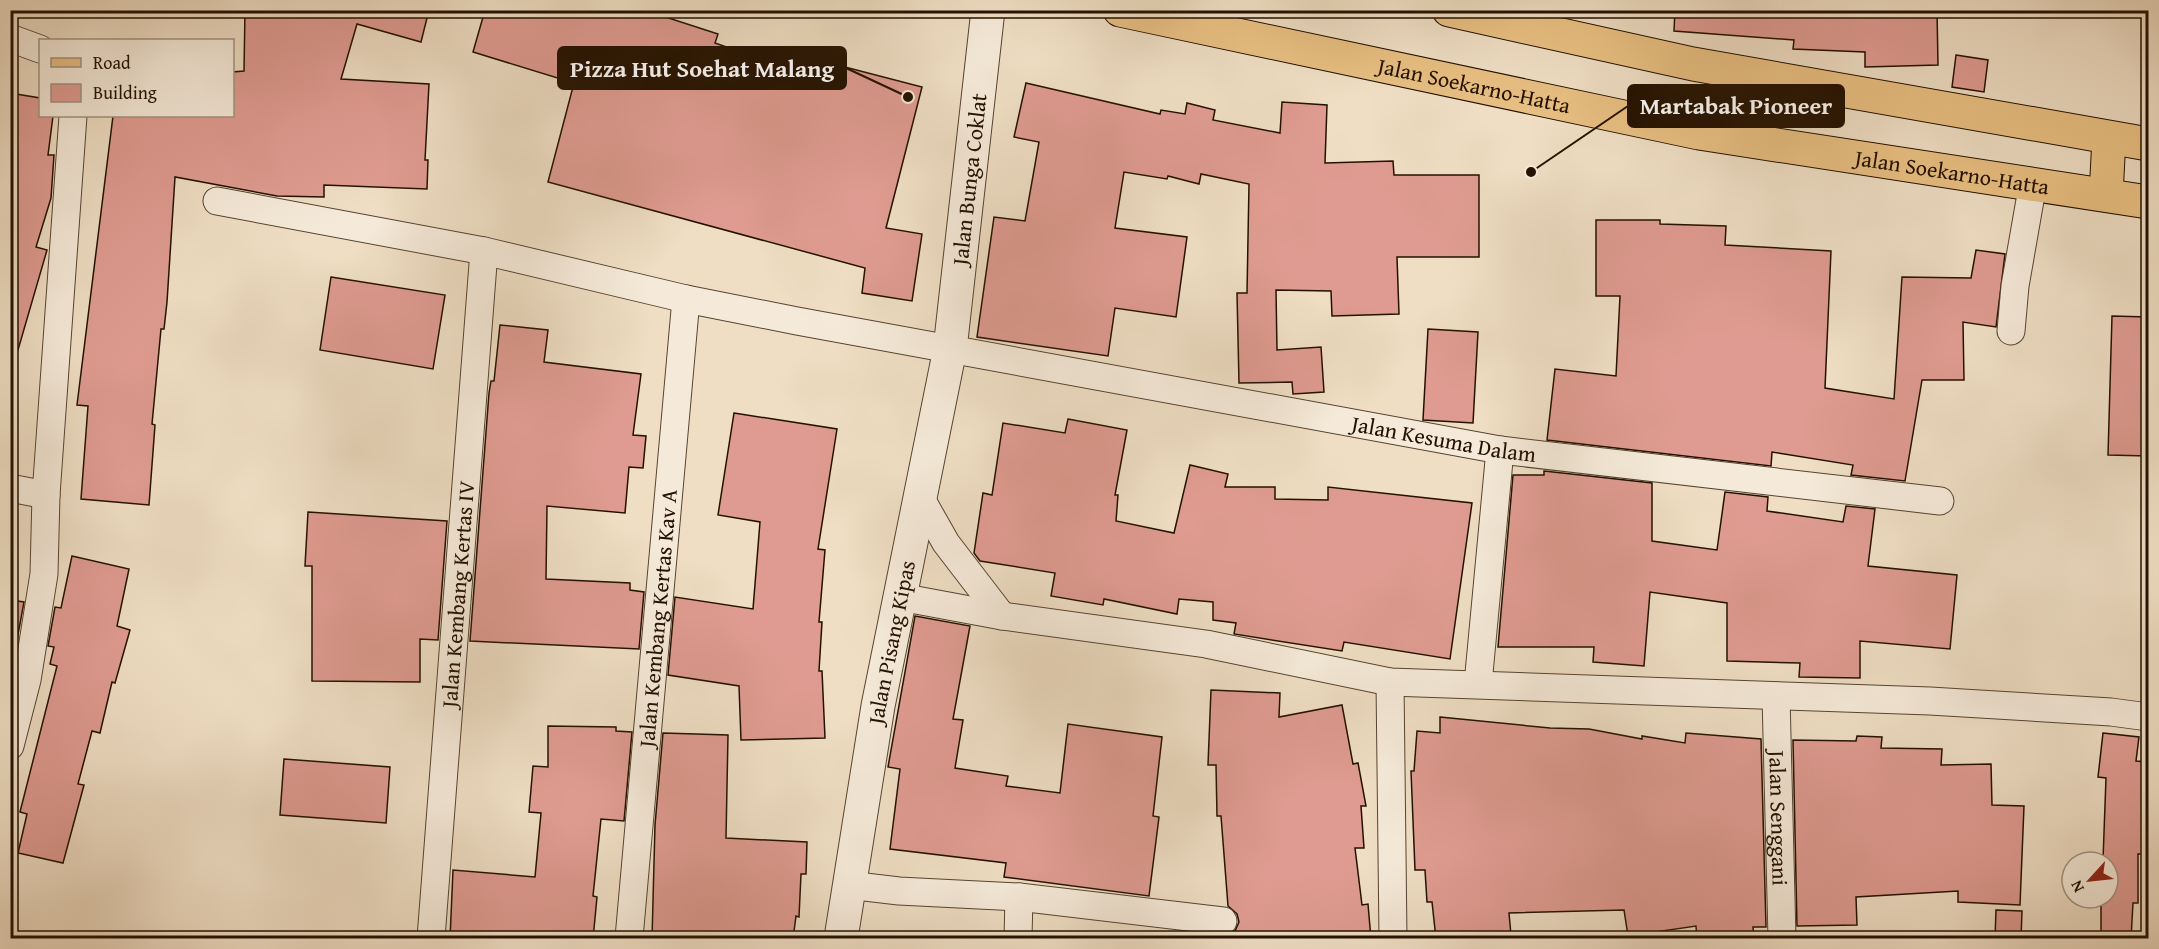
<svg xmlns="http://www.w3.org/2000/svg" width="2159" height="949" font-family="'Gentium Book Plus',serif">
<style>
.building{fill:#df9b91;stroke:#231100;stroke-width:1.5}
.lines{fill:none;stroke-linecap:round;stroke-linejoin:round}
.minor-casing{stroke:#564431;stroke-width:29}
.tertiary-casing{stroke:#564431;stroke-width:35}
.primary-casing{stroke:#231100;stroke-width:35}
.minor{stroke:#f5ead9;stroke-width:27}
.tertiary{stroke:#f5ead9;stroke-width:33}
.primary{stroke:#e8bf82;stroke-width:33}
.labels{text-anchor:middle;stroke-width:5;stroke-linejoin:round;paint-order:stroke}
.street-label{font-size:22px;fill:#231100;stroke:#f5ead9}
.leader{fill:none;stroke:#231100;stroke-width:2}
.callout-dot{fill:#231100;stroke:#f5ead9;stroke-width:2}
.callout{fill:#231100;stroke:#231100;stroke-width:2}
.callout-label{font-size:24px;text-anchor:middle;font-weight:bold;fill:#fff}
</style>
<rect width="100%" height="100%" fill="#efdec4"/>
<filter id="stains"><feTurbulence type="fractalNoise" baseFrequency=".00333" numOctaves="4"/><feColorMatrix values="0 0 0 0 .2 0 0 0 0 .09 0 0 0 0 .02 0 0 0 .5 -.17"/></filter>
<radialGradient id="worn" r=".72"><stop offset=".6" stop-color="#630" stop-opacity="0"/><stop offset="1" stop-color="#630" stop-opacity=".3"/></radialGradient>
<g class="building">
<polygon points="245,10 429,10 421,42 357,24 341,79 429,84 425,160 428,160 427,189 324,185 324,197 277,196 175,177 167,302 164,329 161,329 152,424 155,425 149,505 81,499 88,406 77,405 113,116 232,116 232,72 244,71"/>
<polygon points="485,10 644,10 718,34 715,43 810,76 814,59 922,87 886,228 922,234 912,301 862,293 865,268 548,182 574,83 473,52"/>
<polygon points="1675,10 1937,10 1938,65 1865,67 1865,52 1793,49 1794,40 1674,31"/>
<polygon points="1956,55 1988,60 1984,92 1952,87"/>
<polygon points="1026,83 1160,114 1161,110 1185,114 1187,103 1215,110 1213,120 1280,133 1282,102 1327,105 1325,163 1393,161 1394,175 1479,175 1479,257 1397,257 1399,314 1332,316 1331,291 1276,290 1277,350 1321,347 1324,392 1293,394 1292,382 1239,383 1237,293 1247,293 1249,184 1201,174 1199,184 1168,176 1167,179 1124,172 1115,228 1187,237 1176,317 1115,308 1108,356 977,337 994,217 1025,221 1039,142 1014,137"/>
<polygon points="10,93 40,98 40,116 53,116 48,155 54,155 51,198 36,247 47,250 18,350 10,349"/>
<polygon points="1596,220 1660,220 1660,224 1726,226 1725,245 1831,251 1825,388 1894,399 1902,277 1971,278 1976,250 2005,254 1996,327 1963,322 1964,380 1922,380 1905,481 1851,475 1853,465 1772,452 1771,466 1547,440 1555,369 1616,376 1620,296 1596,296"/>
<polygon points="331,277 445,295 433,369 320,350"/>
<polygon points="2112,316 2148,317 2148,456 2108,455"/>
<polygon points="500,325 548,330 544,362 641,374 633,435 646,436 643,468 629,467 625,513 547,506 546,579 630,583 630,590 644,592 639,649 470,641 489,393 491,381 494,381"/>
<polygon points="1428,329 1478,332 1473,423 1423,420"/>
<polygon points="734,413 837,429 818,549 825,550 819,622 822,622 819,671 822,671 825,738 741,740 739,686 668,675 675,597 753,609 760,522 718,515"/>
<polygon points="1068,419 1127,430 1115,495 1118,495 1116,521 1174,533 1190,465 1228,474 1225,487 1275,487 1275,499 1328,500 1328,487 1472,503 1450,659 1344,642 1342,651 1234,634 1236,623 1213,620 1213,602 1179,599 1177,614 1104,599 1103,605 1051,596 1055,573 980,561 974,553 983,493 992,495 1003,423 1065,433"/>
<polygon points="1544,471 1652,483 1652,541 1717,550 1725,492 1768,497 1767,511 1843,522 1846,506 1875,509 1868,566 1957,575 1950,649 1860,641 1860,678 1799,677 1800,663 1727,661 1727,603 1650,592 1644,666 1593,662 1594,647 1498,647 1513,475 1544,475"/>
<polygon points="308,512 447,521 438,640 420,639 420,682 312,681 312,566 305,566"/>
<polygon points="72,556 129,569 117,626 130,630 115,683 112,682 100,733 92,731 78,784 84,785 63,863 18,853 27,814 20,812 57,666 50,664 54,647 48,646 55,607 61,608"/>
<polygon points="10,600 24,602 17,640 10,639"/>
<polygon points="915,616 970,626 953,719 963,720 955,768 1008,776 1006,786 1060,793 1068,724 1162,737 1153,816 1159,817 1149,896 1004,877 1006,863 890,849 900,769 888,767"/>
<polygon points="1211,690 1280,693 1279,717 1342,705 1353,764 1358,763 1366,806 1361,806 1364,848 1355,848 1362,905 1368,904 1371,939 1223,939 1235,931 1239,922 1237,914 1228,906 1221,816 1217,816 1216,765 1208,765"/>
<polygon points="1440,717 1550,728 1589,729 1642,739 1642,736 1685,743 1686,733 1761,739 1766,927 1753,927 1754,939 1697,939 1696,926 1628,936 1624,910 1509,913 1511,935 1436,939 1432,902 1427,902 1425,870 1415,870 1411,771 1414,771 1417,731 1440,733"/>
<polygon points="548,726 616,727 616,731 632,732 624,821 601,819 593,896 597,897 593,939 450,939 453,870 535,877 541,813 529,812 533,766 548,767"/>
<polygon points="663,733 728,735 726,838 807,842 806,874 801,874 799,917 796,916 793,939 652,939 655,825"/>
<polygon points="2103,733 2139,737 2136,761 2148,762 2148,854 2138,854 2138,903 2133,903 2131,939 2101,939 2101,898 2108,898 2108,862 2101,862 2103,860 2106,778 2098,777"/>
<polygon points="1857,736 1882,737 1881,748 1942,749 1941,765 1991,764 1992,805 2024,806 2020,905 1958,902 1958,891 1856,897 1857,925 1797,926 1793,740 1856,741"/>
<polygon points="284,759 390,767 386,823 280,815"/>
<polygon points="1996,910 2022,911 2021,939 1995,939"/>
</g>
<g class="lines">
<g class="minor-casing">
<g id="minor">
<polyline points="10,38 40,49"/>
<path id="s1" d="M217,201l267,50 202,48 111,22 703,129 440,51"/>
<polyline points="2011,331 2015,286 2033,183"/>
<polyline points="10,488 46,495"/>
<polyline points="920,497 946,543 1002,616"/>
<polyline points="900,597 1002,616 1206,644 1390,682 1930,701 2111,712 2148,717"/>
<polyline points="1390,682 1393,938"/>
<polyline points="1478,684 1500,450"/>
<path id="s2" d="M1776,696l6,242"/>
<polyline points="10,746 27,680 44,574 46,495 73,116"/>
<polyline points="848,885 899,891 1019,897 1223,921"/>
<path id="s3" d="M431,938l53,-687"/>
<path id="s4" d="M629,938l57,-639"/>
<polyline points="1018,938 1019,897"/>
</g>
</g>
<g class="tertiary-casing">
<g id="tertiary">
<path id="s5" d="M841,938l37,-232 72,-357 38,-339"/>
</g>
</g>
<g class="primary-casing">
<g id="primary">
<path id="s6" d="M1120,10l579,123 449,69"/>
<polyline points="1449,10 1693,64 2148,144"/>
<polyline points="2106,195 2109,138"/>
</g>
</g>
<use href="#minor" class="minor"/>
<use href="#tertiary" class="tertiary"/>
<use href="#primary" class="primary"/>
</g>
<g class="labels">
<g class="street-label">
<text dy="8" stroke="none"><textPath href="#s6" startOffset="362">Jalan Soekarno-Hatta</textPath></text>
<text dy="8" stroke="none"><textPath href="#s6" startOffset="848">Jalan Soekarno-Hatta</textPath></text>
<text dy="8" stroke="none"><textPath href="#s5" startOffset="770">Jalan Bunga Coklat</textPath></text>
<text dy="8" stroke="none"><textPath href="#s1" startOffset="1250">Jalan Kesuma Dalam</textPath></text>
<text dy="8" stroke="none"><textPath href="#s3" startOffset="345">Jalan Kembang Kertas IV</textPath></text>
<text dy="8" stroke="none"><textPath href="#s4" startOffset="321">Jalan Kembang Kertas Kav A</textPath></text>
<text dy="8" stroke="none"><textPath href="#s5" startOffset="300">Jalan Pisang Kipas</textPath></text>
<text dy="8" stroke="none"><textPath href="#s2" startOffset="122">Jalan Senggani</textPath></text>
</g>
</g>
<path class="leader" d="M908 97L846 68M1531 172L1628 106"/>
<g class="callout-dot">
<circle cx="908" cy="97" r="6"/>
<circle cx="1531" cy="172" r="6"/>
</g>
<g class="callout">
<rect x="558" y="47" width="288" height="42" rx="6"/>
<rect x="1628" y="85" width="216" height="42" rx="6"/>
</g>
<g class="callout-label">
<text x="702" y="77">Pizza Hut Soehat Malang</text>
<text x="1736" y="114">Martabak Pioneer</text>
</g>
<rect width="2159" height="949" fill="none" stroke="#efdec4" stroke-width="36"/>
<rect x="12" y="12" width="2135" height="925" fill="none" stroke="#231100" stroke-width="3"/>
<rect x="18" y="18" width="2123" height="913" fill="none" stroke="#231100" stroke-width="1.5"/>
<rect x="39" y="39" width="195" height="78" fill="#f5ead9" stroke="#a19382" stroke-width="1.5"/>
<rect x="51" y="58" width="30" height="9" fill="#e8bf82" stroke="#a19382" stroke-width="1.5"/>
<text x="93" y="69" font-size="18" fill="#231100">Road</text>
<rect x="51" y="84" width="30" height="18" fill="#df9b91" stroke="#a19382" stroke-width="1.5"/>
<text x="93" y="99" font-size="18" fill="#231100">Building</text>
<g transform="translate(2090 880) rotate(243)"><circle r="28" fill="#f5ead9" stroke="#a19382" stroke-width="1.5"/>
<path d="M0-4.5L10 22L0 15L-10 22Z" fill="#8f2418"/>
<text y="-9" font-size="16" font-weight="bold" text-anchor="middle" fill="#231100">N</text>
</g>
<rect width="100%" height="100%" filter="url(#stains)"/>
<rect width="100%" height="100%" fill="url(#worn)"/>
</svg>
